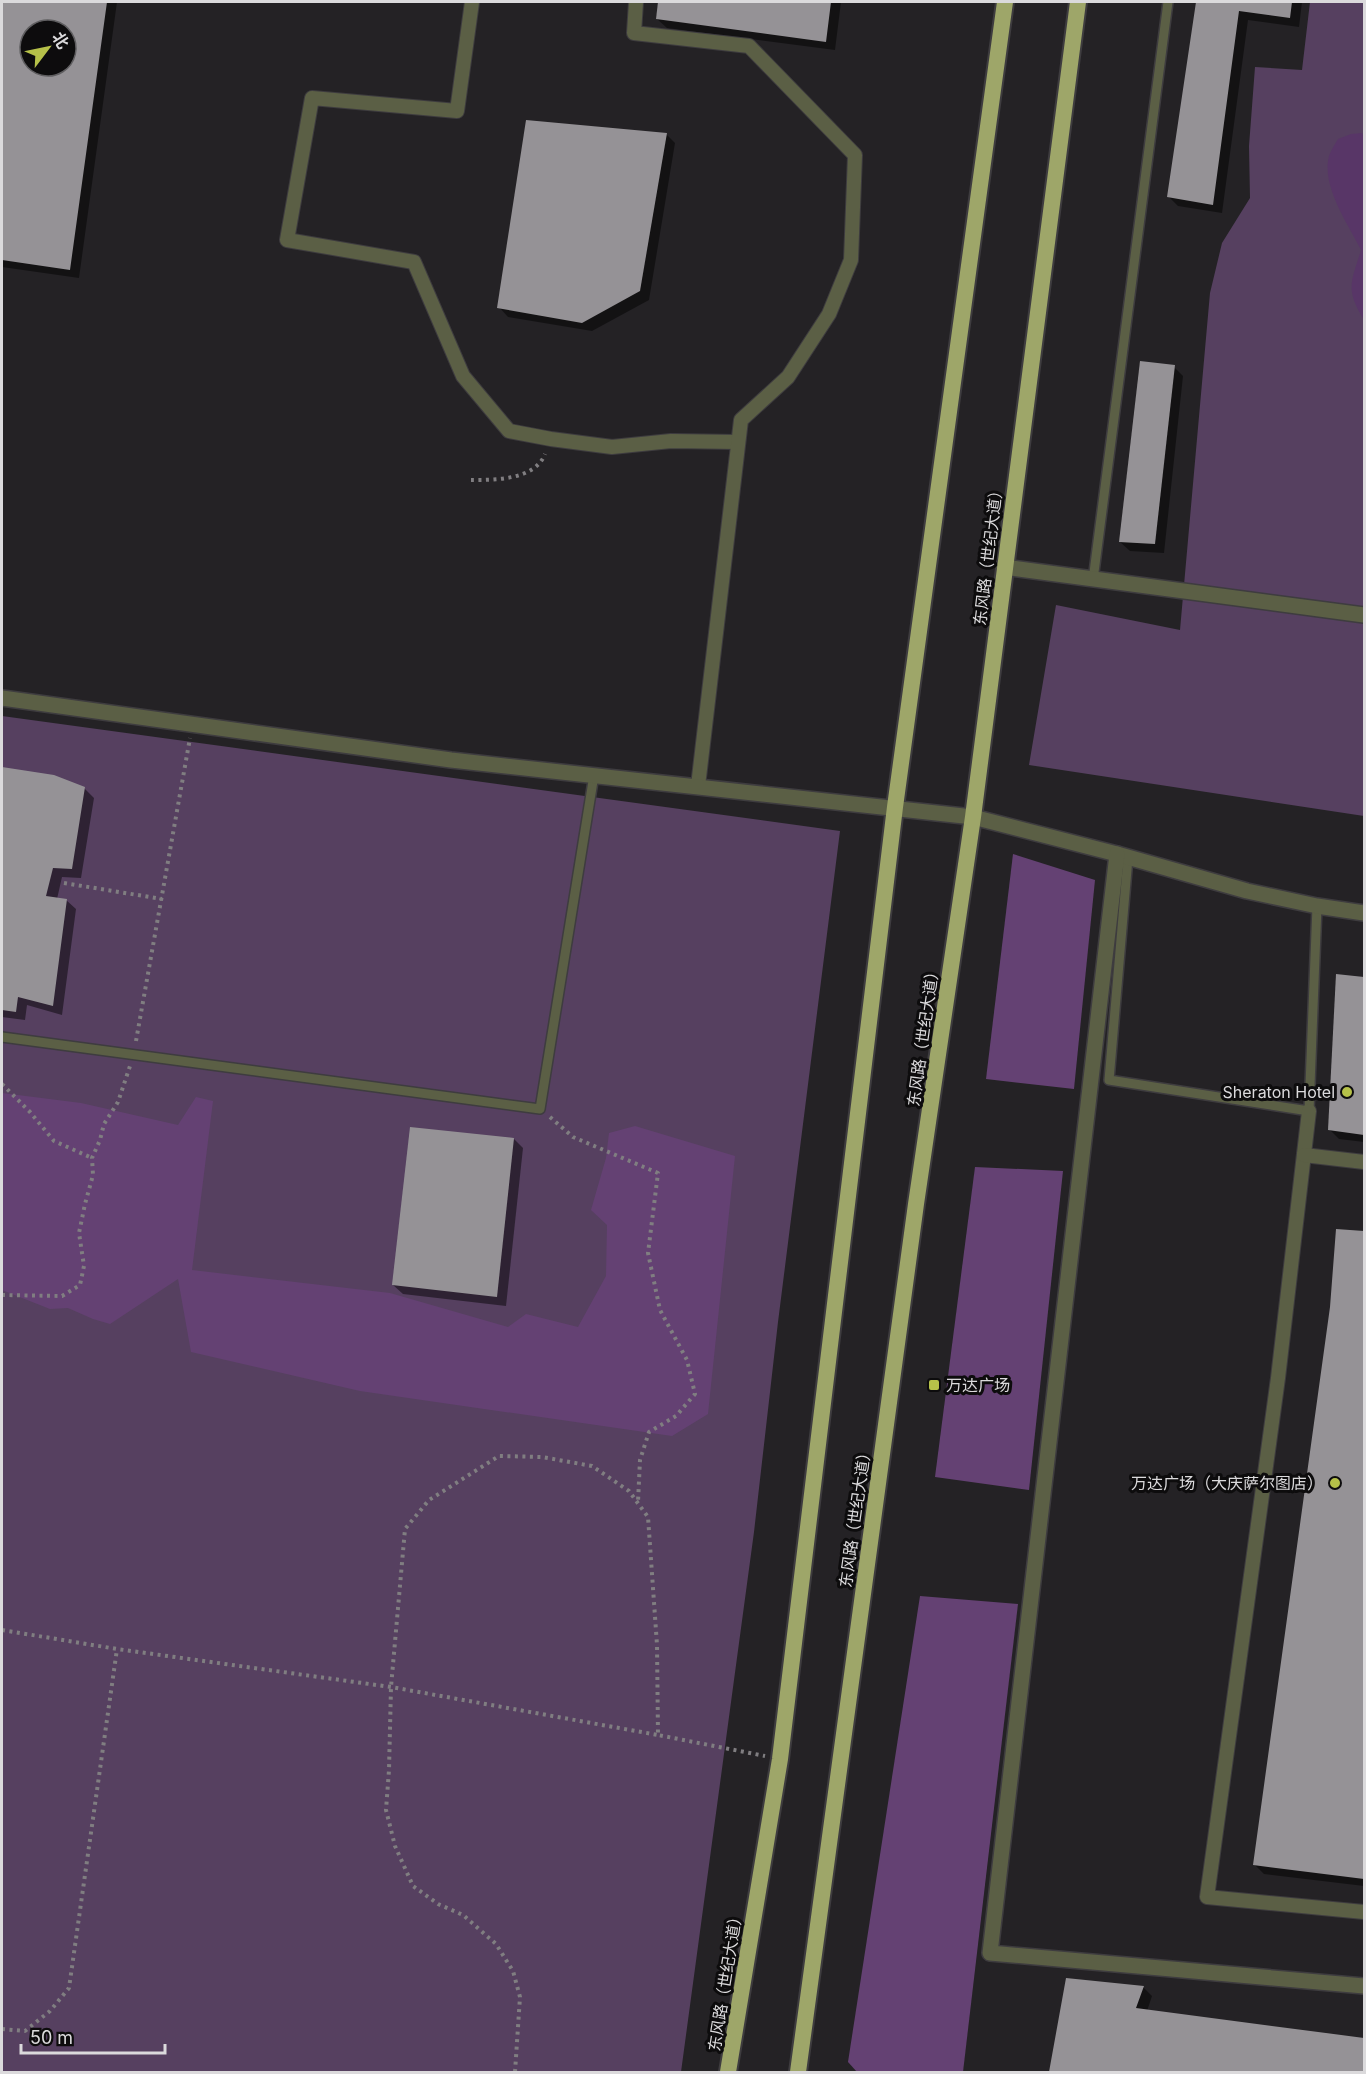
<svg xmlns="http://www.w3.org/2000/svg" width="1366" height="2074" font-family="Inter,'Noto Sans SC',sans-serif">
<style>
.green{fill:#564060}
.forest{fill:#644173}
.water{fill:#583667}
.shadow{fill:#0007;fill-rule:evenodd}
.building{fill:#959296;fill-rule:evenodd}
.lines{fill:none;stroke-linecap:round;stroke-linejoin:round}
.service-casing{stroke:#3e3c3f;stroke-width:12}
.pedestrian-casing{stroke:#3e3c3f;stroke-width:16}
.minor-casing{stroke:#3e3c3f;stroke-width:18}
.trunk-casing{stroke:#3e3c3f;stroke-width:20}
.path{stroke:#807e81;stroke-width:4;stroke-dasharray:3 4.5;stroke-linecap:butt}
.service{stroke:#5b5f45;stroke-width:9}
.pedestrian{stroke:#5b5f45;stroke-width:14}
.minor{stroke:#5b5f45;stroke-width:15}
.trunk{stroke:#9ea669;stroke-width:16}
.poi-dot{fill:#b6c149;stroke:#0d0c0d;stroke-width:2}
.labels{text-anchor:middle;stroke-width:6;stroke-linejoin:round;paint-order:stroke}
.street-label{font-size:16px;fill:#dbdadc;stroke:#0d0c0d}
.poi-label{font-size:16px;fill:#dbdadc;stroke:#0d0c0d;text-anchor:end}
</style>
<rect width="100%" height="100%" fill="#242225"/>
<g class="green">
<polygon points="1310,2 1364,2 1364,816 1029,765 1056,605 1180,630 1210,293 1222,243 1250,198 1249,146 1255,67 1302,70"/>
<polygon points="2,716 840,831 778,1322 754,1532 681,2072 2,2072"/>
</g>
<g class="forest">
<polygon points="1013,854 1095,880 1074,1089 986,1079"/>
<polygon points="2,1093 81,1103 178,1125 196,1097 213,1101 192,1270 390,1293 508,1327 526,1314 578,1327 606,1276 607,1225 591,1210 606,1158 609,1133 635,1126 735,1156 708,1414 672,1436 360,1391 191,1352 178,1279 110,1324 93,1319 68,1308 50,1309 2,1290"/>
<polygon points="975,1167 1063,1171 1029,1490 935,1477"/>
<polygon points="920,1596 1018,1604 963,2072 857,2072 848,2062"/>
</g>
<path class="water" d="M1362,133l2,5v182c-19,-31 -13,-37 -3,-70 -13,-26 -40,-64 -32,-94 2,-6 6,-12 9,-17l13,-5z"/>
<g class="shadow">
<path d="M2,2h115l-38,276 -77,-11zM30,30h36v36h-36z"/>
<polygon points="660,2 841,2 835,50 667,28 657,19"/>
<polygon points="1197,2 1302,2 1299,27 1248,20 1222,213 1178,206 1169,197"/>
<polygon points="666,134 675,143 649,300 592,331 508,317 499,307"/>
<polygon points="1174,367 1183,376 1164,553 1130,551 1120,542"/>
<polygon points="2,769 54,776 84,788 94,798 81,878 62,877 57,899 66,900 76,909 62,1015 27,1005 25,1020 2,1017"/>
<polygon points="1337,976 1364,979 1364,1142 1339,1139 1329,1129"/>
<polygon points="514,1139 523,1148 506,1306 403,1294 393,1285"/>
<polygon points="1337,1230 1364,1233 1364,1886 1264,1874 1255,1865 1332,1307"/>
<polygon points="1143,1987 1152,1996 1147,2011 1364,2039 1364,2072 1052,2072 1050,2071"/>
</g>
<g class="building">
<path d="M2,2h105l-37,268 -68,-10zM30,30h36v36h-36z"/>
<polygon points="658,2 831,2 826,42 656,19"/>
<polygon points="1196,2 1292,2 1290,18 1239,11 1213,205 1167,197"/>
<polygon points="526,120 667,133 640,291 582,323 497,308"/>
<polygon points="1140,361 1175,365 1155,544 1119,542"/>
<polygon points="2,767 54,775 85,787 72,869 53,868 46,896 67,899 53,1006 18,997 16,1012 2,1010"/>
<polygon points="1336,974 1364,977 1364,1135 1328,1130"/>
<polygon points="410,1127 514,1138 497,1297 392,1285"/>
<polygon points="1336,1229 1364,1231 1364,1879 1253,1865 1330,1307"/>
<polygon points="1066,1978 1144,1986 1136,2008 1364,2038 1364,2072 1049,2072"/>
</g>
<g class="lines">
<g class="service-casing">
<g id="service">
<polyline points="1093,580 1168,2"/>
<polyline points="1128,858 1109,1080 1309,1111 1317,906"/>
<polyline points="2,1037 540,1109 594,775"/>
</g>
</g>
<g class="pedestrian-casing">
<g id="pedestrian">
<polyline points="472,2 457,111 312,98 287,240 414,262 463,376 509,431 551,439 612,447 671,441 738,442"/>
<polyline points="636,2 634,33 749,46 855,155 851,260 829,314 788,377 741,420 698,786"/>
<polyline points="1309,1111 1278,1378 1207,1897 1364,1912"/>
<polyline points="1304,1155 1364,1162"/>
</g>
</g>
<g class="minor-casing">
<g id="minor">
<polyline points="1004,567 1364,615"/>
<polyline points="2,698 451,760 973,817 1117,854 1247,891 1317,906 1364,913"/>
<polyline points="1117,854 990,1953 1364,1986"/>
</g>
</g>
<g class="trunk-casing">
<g id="trunk">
<polyline points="728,2072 780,1759 895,807 1005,2"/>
<polyline points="798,2072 916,1204 973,817 1078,2"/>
</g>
</g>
<g class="path">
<path d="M471,480c24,0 64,0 74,-26"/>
<polyline points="64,883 162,899"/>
<polyline points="136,1041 190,738"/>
<polyline points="2,1084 30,1112 54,1141 92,1158"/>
<polyline points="550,1117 573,1137 658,1173 648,1253 660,1310 687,1360 695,1394 676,1416 649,1432 640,1460 638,1502"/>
<polyline points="2,1295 62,1296 80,1285 84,1266 79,1233 85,1204 93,1175 92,1158 100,1140 104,1124 118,1102 130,1066"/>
<polyline points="2,1630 117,1649 391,1687 658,1735"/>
<polyline points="2,2029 25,2031 50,2011 69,1988 117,1649"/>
<polyline points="515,2072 520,1997 513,1971 496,1944 463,1915 438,1904 413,1886 395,1846 386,1810 389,1770 391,1687 405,1529 429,1500 499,1456 542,1457 592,1466 629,1491 648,1517 657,1645 658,1735 765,1756"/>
</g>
<use href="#service" class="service"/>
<use href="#pedestrian" class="pedestrian"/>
<use href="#minor" class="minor"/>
<use href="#trunk" class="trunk"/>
</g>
<g class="poi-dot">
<circle cx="1347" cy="1092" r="6"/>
<rect x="928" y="1379" width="12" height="12" rx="3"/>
<circle cx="1335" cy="1483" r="6"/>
</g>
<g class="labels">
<g class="street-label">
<text transform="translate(988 554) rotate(-83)" y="6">东风路（世纪大道）</text>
<text transform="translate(923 1035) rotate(-82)" y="6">东风路（世纪大道）</text>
<text transform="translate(855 1516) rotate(-82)" y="6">东风路（世纪大道）</text>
<text transform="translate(725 1980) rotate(-81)" y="6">东风路（世纪大道）</text>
</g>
<g class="poi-label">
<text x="1335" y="1098">Sheraton Hotel</text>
<text x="946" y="1391" text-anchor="start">万达广场</text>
<text x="1323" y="1489">万达广场（大庆萨尔图店）</text>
</g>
</g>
<rect width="1366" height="2074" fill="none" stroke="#dbdadc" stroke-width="6"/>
<g transform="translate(48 48) rotate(58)"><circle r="28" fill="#0d0c0d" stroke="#5f5e60" stroke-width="1.5"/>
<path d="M0-4.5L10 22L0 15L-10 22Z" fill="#b6c149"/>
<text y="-9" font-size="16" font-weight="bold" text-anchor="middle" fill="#dbdadc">北</text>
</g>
<path d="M21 2044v9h144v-9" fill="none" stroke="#dbdadc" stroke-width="3"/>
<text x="30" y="2044" font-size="18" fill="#dbdadc" stroke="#0d0c0d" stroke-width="4.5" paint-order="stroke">50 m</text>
</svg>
